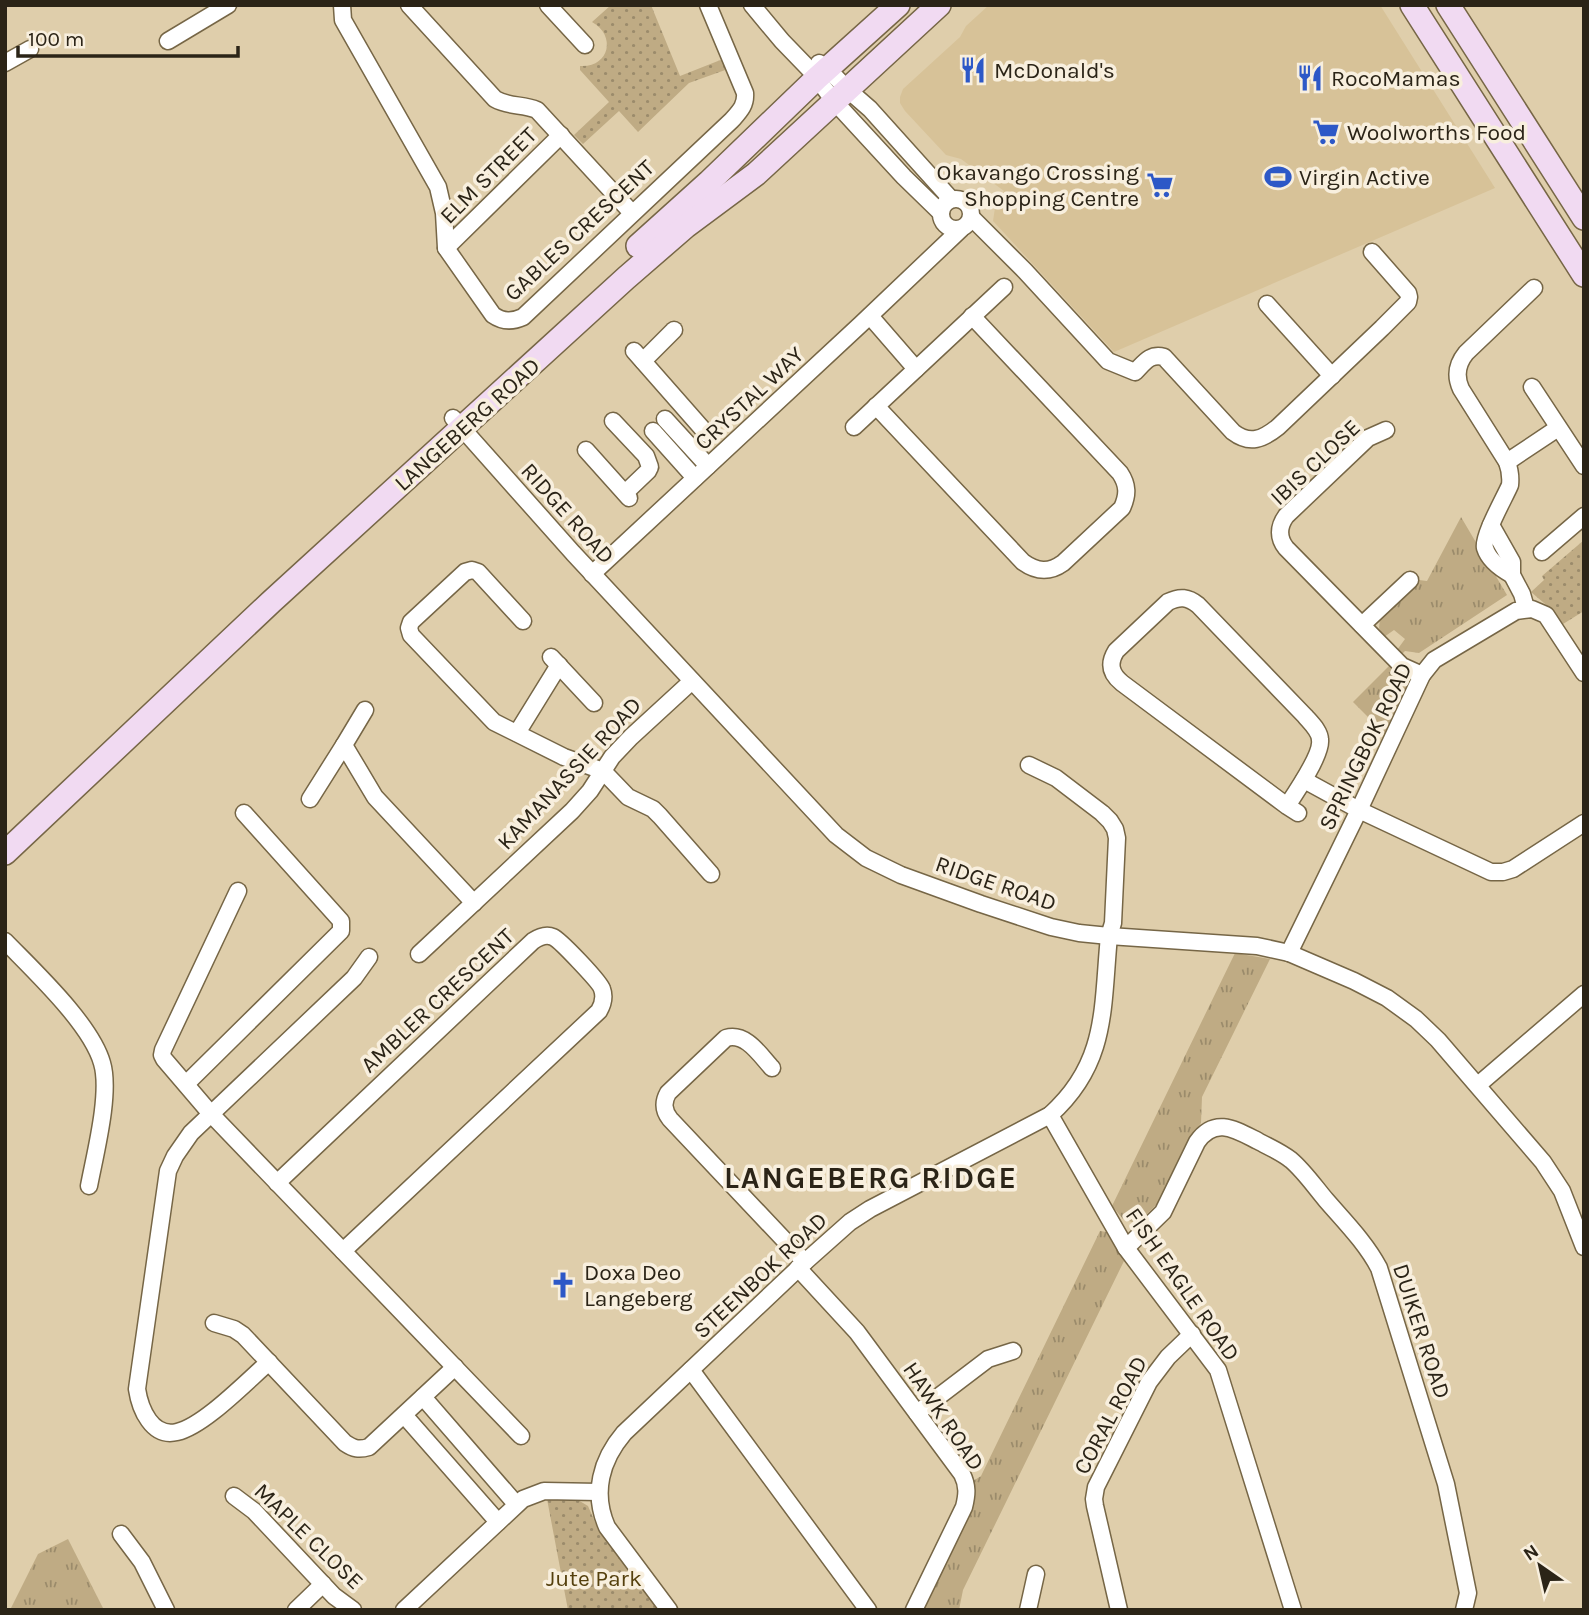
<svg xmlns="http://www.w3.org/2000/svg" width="1589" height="1615" font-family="Karla,sans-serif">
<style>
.built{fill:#d7c298}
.grass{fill:url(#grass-tufts)}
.park{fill:url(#park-dots)}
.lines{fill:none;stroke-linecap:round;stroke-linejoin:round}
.minor-casing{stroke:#766646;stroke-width:19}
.secondary-casing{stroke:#766646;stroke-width:26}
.minor{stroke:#fff;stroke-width:16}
.secondary{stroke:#f1daf2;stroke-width:23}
.labels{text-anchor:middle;stroke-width:7;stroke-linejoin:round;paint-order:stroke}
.poi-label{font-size:23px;fill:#2b2417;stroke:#f8efde;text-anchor:start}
.street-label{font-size:23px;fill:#2b2417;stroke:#f8efde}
.park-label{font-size:23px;fill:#55400e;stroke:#f8efde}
.district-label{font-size:30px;font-weight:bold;letter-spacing:2px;fill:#2b2417;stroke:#f8efde}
</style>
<defs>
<pattern id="grass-tufts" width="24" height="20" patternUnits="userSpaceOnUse" patternTransform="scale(1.75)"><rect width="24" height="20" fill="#bfab84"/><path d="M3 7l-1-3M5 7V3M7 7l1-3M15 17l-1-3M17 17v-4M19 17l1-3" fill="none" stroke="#9b8b6b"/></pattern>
<pattern id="park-dots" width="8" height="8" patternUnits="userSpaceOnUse" patternTransform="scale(1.75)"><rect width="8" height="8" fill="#bfab84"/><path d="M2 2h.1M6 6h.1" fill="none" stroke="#9b8b6b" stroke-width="1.8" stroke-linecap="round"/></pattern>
</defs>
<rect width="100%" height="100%" fill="#dfceab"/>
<polygon class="built" points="989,5 1380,5 1495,188 1114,352 993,221 995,208 1004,191 961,159 946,155 905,111 900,103 900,97 903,89 960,37 966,26"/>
<g class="grass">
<polygon points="1461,517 1507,595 1419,653 1405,651 1401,655 1397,650 1405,639 1394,630 1384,637 1379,628 1380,618 1419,580 1427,581"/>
<path d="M1391,664c8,8 16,14 15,26l-21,44 -32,-32z"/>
<polygon points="1235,953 1270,959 1202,1097 1201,1123 1188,1140 1157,1204 1142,1219 1132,1222 1123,1219 1112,1206"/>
<path d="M1100,1231l7,1 17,29 -161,329 -4,20h-35l45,-95c4,-12 7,-21 4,-34l8,-5z"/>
<polygon points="68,1539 104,1610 10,1610 38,1554"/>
</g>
<g class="park">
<path d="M611,5h40l29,71 43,-17 5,10 -39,14 -51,49 -19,-21 -36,33 -9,-9 35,-33 -29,-32v-4c29,2 37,-30 12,-44z"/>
<polygon points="1584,540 1584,611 1563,624 1551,609 1531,592 1544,580 1542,576"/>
<polygon points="547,1499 578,1500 588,1506 598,1529 658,1610 568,1610"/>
</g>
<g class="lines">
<g class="minor-casing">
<g id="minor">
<path d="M342,5l1,15 95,167 6,26 2,35 47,67c10,7 19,7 30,2l209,-197c8,-9 14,-15 13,-27l-37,-88"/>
<path d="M409,5l86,94c14,8 28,5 42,11l95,103"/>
<polyline points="548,5 585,45"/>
<polyline points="752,5 782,41 812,72 834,101 904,177 941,213"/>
<polyline points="168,41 228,5"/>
<polyline points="5,63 30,49"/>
<polyline points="819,63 828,69 847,89 870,109 951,199"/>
<circle cx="956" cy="214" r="15"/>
<path d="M972,218l53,53 83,90 27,11c9,-9 15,-19 29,-15l69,75c17,13 30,7 45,-5l104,-99 26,-26 1,-5 -1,-4 -36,-41"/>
<polyline points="446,248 561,135"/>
<polyline points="1267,304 1332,376"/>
<polyline points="870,316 916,369"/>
<polyline points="634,351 707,434"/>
<polyline points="643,361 674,330"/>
<polyline points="1532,387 1584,466"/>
<path d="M876,406l147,156c14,10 26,11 40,1l59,-55c6,-13 6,-23 -2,-35l-148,-157"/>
<polyline points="453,418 573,553 836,835 866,858 901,875 981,904 1051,927 1079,933 1109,936 1257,946 1289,953 1354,981 1387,998 1416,1019 1438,1040 1543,1162 1562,1191 1584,1247"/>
<polyline points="665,419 708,466"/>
<polyline points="613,421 646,456 650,467 648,471 625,493"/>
<polyline points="854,427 1004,287"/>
<path d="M1386,430l-18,8 -82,78c-8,11 -8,22 0,32l116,118 20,9"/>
<polyline points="653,431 695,478"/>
<polyline points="586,450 629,498"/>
<polyline points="1507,462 1558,428"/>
<polyline points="1491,525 1512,562 1512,575 1522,594 1526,608"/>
<polyline points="1542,552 1584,516"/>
<polyline points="592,574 861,324 961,229"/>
<path d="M1512,575c-11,-6 -23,-14 -27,-27 -3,-11 20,-51 25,-63 1,-9 0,-15 -3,-23l-46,-73c-6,-13 -4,-25 5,-36l68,-65"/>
<polyline points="523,621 478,572 472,570 465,572 411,622 409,628 411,635 494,722 564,757 603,771 628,797 653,809 660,816 711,874"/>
<polyline points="1362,625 1410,580"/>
<polyline points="551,657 594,703"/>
<polyline points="365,710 344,745 375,797 474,903"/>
<polyline points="517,733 559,665"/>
<polyline points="1304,780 1359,810 1491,872 1503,872 1513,869 1584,823"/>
<polyline points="310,799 344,745"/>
<path d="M1287,806c8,-12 35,-52 33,-66 0,-9 -9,-17 -15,-24l-107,-111c-10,-8 -18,-9 -30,-3l-52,49c-8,13 -5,23 6,32l165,123 11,7"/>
<polyline points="238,891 163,1050 162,1055 164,1059 211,1114 521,1436"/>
<path d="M5,941c29,30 86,83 97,122 9,30 -7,91 -13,123"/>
<polyline points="1289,953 1359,810 1422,675 1434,660 1516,611 1532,609 1546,615 1584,673"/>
<polyline points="419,954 572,811 590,791 612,757 631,737 692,681"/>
<path d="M772,1068c-12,-13 -26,-36 -46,-30l-58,55c-5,9 -5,17 2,26l135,143"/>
<polyline points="186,1084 341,931 341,921 244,813"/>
<polyline points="1478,1085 1584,994"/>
<polyline points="1050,1115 1126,1248 1218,1370 1293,1610"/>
<path d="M277,1183l256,-242c6,-4 13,-7 20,-4 7,3 47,45 49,52 3,8 1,15 -3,22l-256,240"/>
<path d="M1126,1248l37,-36 34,-70c18,-26 39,-12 61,-1 11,6 23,11 33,19 13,11 24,27 35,40 19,22 40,43 53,68l67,216 22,109 -4,17"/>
<path d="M798,1268l59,64 105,142c6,12 5,21 2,33l-50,103"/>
<path d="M214,1323l20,6 9,6 102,108c9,6 14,7 24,4l86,-80"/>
<path d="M269,1362c-22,19 -65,64 -92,70 -25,6 -37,-23 -40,-43l31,-218 7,-15 16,-23 163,-155 15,-21"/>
<polyline points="691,1370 868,1610"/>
<polyline points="423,1397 516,1504"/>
<polyline points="917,1413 988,1359 1013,1351"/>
<polyline points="404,1415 498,1522"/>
<polyline points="234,1496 254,1511 334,1596 353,1610"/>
<polyline points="121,1534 142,1562 166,1610"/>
<polyline points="296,1610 323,1584"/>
<polyline points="404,1610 523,1499 544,1491 599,1492"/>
<path d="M669,1610l-62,-83c-15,-34 -6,-67 17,-94l181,-171 45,-40 20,-13 180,-94c58,-52 52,-107 59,-179l4,-13 4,-85 -2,-9 -5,-8 -8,-8 -46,-35 -27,-13"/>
<polyline points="1028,1610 1036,1574"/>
<polyline points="1119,1610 1095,1506 1094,1499 1096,1487 1149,1382 1168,1357 1192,1334"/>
</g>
</g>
<g class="secondary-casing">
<g id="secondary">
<polyline points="1412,5 1584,275"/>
<polyline points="1448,5 1584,218"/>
<polyline points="638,246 709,182 817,78 898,5"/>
<polyline points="5,853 271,602 626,278 686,226 756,174 939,5"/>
</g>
</g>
<use href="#minor" class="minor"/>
<use href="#secondary" class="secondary"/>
</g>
<defs>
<g id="restaurant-bare" transform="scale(2.1)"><path d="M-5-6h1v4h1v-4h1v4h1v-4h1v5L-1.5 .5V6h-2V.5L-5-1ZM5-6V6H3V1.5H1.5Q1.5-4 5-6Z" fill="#2d58c7" stroke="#f8efde" stroke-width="2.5" paint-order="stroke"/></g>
<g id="supermarket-bare" transform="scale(2.1)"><path d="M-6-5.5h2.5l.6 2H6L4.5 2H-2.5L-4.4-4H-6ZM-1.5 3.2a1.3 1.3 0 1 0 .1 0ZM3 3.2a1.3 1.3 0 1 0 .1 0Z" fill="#2d58c7" stroke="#f8efde" stroke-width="2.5" paint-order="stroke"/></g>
<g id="stadium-bare" transform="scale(2.1)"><path d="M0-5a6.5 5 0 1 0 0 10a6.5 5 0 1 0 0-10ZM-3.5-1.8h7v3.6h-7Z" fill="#2d58c7" stroke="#f8efde" stroke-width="2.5" paint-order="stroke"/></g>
<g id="church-bare" transform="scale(2.1)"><path d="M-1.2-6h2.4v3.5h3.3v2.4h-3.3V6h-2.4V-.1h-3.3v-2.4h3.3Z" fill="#2d58c7" stroke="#f8efde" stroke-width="2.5" paint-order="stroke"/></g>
</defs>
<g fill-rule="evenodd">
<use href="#restaurant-bare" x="973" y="70"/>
<use href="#restaurant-bare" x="1310" y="78"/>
<use href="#supermarket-bare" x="1326" y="132"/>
<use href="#stadium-bare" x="1278" y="177"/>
<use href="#supermarket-bare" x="1160" y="185"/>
<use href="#church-bare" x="563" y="1285"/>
</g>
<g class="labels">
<g class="poi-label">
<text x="994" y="78">McDonald's</text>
<text x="1331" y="86">RocoMamas</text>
<text x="1347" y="140">Woolworths Food</text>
<text x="1139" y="180" text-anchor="end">Okavango Crossing<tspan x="1139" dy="26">Shopping Centre</tspan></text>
<text x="1299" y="185">Virgin Active</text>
<text x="584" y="1280">Doxa Deo<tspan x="584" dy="26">Langeberg</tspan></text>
</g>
<g class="street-label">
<text transform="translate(488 175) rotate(-45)" y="8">ELM STREET</text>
<text transform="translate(579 230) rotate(-43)" y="8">GABLES CRESCENT</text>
<text transform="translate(749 398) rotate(-43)" y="8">CRYSTAL WAY</text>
<text transform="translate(467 424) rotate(-42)" y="8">LANGEBERG ROAD</text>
<text transform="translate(1315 462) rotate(-43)" y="8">IBIS CLOSE</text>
<text transform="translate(568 513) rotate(48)" y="8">RIDGE ROAD</text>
<text transform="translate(1365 746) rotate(-64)" y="8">SPRINGBOK ROAD</text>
<text transform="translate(569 773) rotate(-47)" y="8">KAMANASSIE ROAD</text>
<text transform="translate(996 883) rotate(19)" y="8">RIDGE ROAD</text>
<text transform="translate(437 1000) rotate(-43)" y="8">AMBLER CRESCENT</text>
<text transform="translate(760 1275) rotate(-43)" y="8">STEENBOK ROAD</text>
<text transform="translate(1183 1284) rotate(55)" y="8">FISH EAGLE ROAD</text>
<text transform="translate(1422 1331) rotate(72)" y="8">DUIKER ROAD</text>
<text transform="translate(1110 1415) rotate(-62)" y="8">CORAL ROAD</text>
<text transform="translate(944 1416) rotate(56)" y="8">HAWK ROAD</text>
<text transform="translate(309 1536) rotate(44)" y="8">MAPLE CLOSE</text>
</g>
<g class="park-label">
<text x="594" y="1586">Jute Park</text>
</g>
<g class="district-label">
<text x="871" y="1188">LANGEBERG RIDGE</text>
</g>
</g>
<rect width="1589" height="1615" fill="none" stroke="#2b2417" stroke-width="14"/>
<g transform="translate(1540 1566) rotate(326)" stroke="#f8efde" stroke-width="5" paint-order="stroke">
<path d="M0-5L12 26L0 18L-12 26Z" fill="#2b2417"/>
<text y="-10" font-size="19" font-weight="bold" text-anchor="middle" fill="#2b2417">N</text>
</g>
<path d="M18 46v10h220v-10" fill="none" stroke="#2b2417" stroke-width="3.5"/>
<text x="28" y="46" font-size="21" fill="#2b2417" stroke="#f8efde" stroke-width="5" paint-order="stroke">100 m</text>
</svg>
